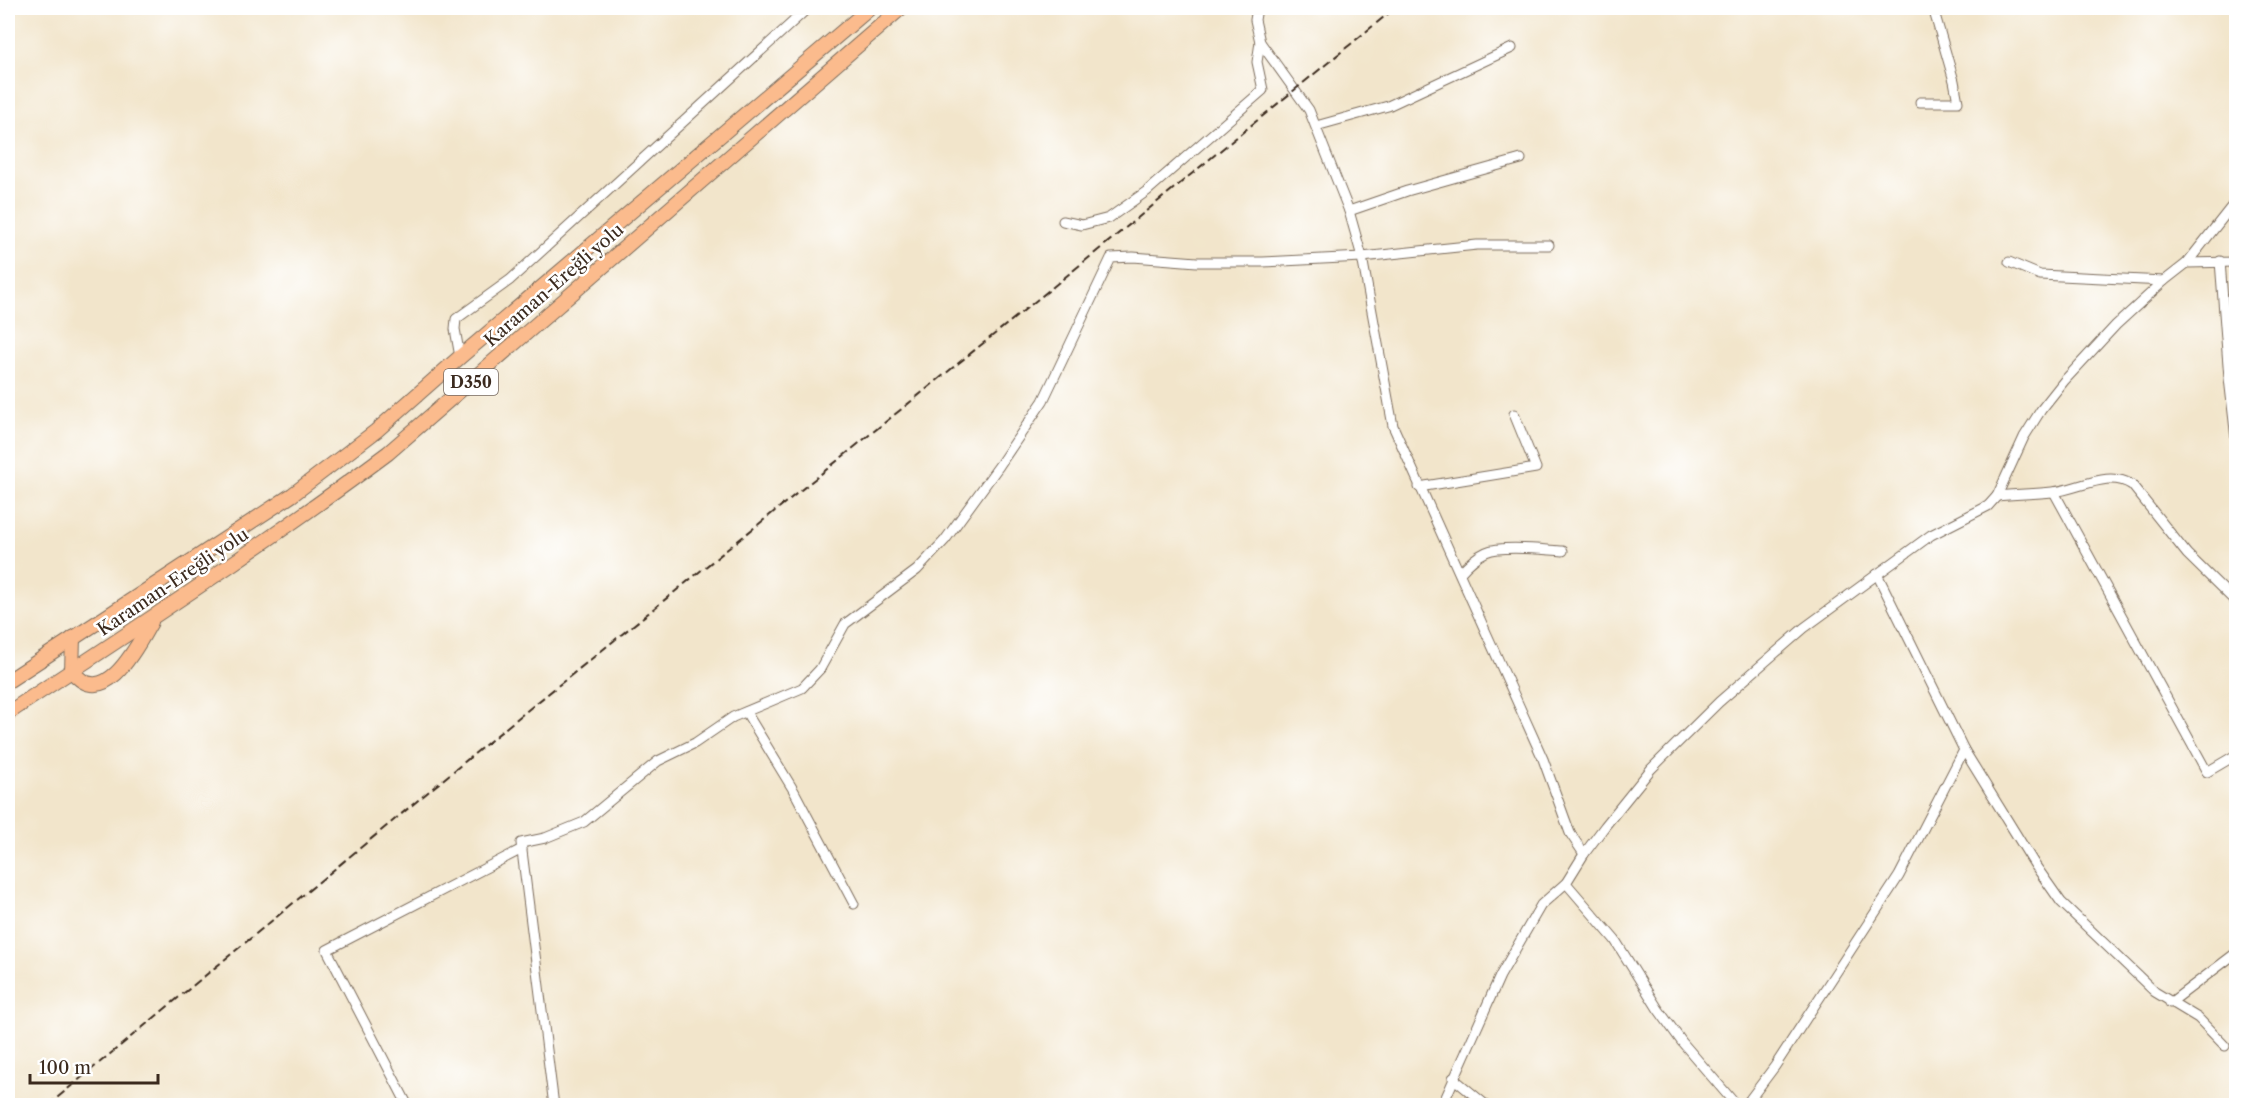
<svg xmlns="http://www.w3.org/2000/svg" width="2244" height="1113" font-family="'Libre Caslon Text',serif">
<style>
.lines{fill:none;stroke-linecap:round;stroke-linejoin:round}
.minor-casing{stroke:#7b6b5b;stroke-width:11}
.highway-casing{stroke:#7b6b5b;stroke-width:16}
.minor{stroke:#fff;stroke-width:9}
.highway{stroke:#fbbb8d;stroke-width:14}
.rail{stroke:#3b2a1e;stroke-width:2;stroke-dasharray:9 4.5;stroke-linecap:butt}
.labels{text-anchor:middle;stroke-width:5;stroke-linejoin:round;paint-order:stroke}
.shield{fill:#fff;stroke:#766a62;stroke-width:1.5}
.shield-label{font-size:16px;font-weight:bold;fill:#3b2a1e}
.street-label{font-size:18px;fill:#3b2a1e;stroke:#fff}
</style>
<rect width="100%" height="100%" fill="#fff"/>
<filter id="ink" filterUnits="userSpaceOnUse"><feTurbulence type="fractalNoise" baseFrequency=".0167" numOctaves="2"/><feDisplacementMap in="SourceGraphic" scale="12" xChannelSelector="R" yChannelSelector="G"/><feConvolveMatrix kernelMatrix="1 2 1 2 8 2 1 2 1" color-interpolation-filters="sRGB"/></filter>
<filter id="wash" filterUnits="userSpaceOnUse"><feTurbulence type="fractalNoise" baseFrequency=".008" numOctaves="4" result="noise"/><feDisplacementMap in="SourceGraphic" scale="24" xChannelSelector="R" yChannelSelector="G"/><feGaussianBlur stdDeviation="1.35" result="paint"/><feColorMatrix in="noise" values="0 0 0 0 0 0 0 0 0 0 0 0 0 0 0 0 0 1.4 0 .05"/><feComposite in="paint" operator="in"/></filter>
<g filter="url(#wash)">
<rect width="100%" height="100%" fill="#f2e5cb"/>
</g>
<g filter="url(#ink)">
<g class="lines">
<g class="minor-casing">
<g id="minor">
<polyline points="1257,8 1255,20 1260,42 1309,110 1349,211 1362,257 1393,426 1543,759 1570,833 1584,854"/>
<polyline points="1920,102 1958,102 1954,81 1933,8"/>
<polyline points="1316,126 1388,106 1512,48"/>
<polyline points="1349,211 1407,191 1521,159"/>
<polyline points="1063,221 1082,225 1109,218 1147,191 1263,90 1257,62 1260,42"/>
<polyline points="2220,261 2229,378 2236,439"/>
<polyline points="2009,262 2040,275 2164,281"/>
<polyline points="2187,263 2236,262"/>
<polyline points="460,357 455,329 456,319 510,280 808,8"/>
<polyline points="1419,487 1536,468 1514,414"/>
<polyline points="2054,492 2207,772 2236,755"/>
<path d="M1997,496c18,-2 36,-2 55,-4 27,-2 55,-23 80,-7l55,69 49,48"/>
<path d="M1460,573c8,-9 15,-16 26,-21 16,-7 58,-2 77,-1"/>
<polyline points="1877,574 1964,750 2035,865 2061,902 2155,992 2198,1018 2225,1046"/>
<polyline points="746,712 794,791 854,904"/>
<polyline points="1566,883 1615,940 1658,1009 1682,1042 1737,1106"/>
<polyline points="2170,1003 2236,953"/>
<polyline points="1453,1078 1487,1106"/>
<polyline points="408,1106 327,950 522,849"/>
<polyline points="554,1106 521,843 545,838 584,822 658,761 695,743 733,717 802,688 820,669 845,624 917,570 945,540 999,466 1043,401 1111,258 1133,257 1197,262 1263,262 1362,257 1477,245 1549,245"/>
<polyline points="1442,1106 1500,976 1541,905 1566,883 1584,854 1605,826 1651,769 1719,702 1804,628 1931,535 1988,506 1997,496 2024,437 2041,410 2064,381 2116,325 2164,281 2187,263 2236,201"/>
<polyline points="1745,1106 1775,1066 1899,876 1964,750"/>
</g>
</g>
<g class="highway-casing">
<g id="highway">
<path d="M73,638l-1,33c32,41 65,-24 79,-49"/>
<polyline points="8,681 292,495 376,431 460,357 870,8"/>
<path d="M8,713c128,-85 257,-168 380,-260l513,-445"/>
</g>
</g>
<use href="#minor" class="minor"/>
<use href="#highway" class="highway"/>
<polyline class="rail" points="47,1106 513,722 1053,287 1395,8"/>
</g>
</g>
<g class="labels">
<rect class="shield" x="444" y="369" width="54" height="26" rx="4.5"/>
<g class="shield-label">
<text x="471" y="388">D350</text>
</g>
<g class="street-label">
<text transform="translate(554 285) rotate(-41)" y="6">Karaman-Ereğli yolu</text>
<text transform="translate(173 582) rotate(-34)" y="6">Karaman-Ereğli yolu</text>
</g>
</g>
<rect width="2244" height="1113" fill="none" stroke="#fff" stroke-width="30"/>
<path d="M30 1074v9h128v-9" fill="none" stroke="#3b2a1e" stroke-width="3"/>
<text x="39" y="1074" font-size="18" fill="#3b2a1e" stroke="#ffffff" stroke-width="4.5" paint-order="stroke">100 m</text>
</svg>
